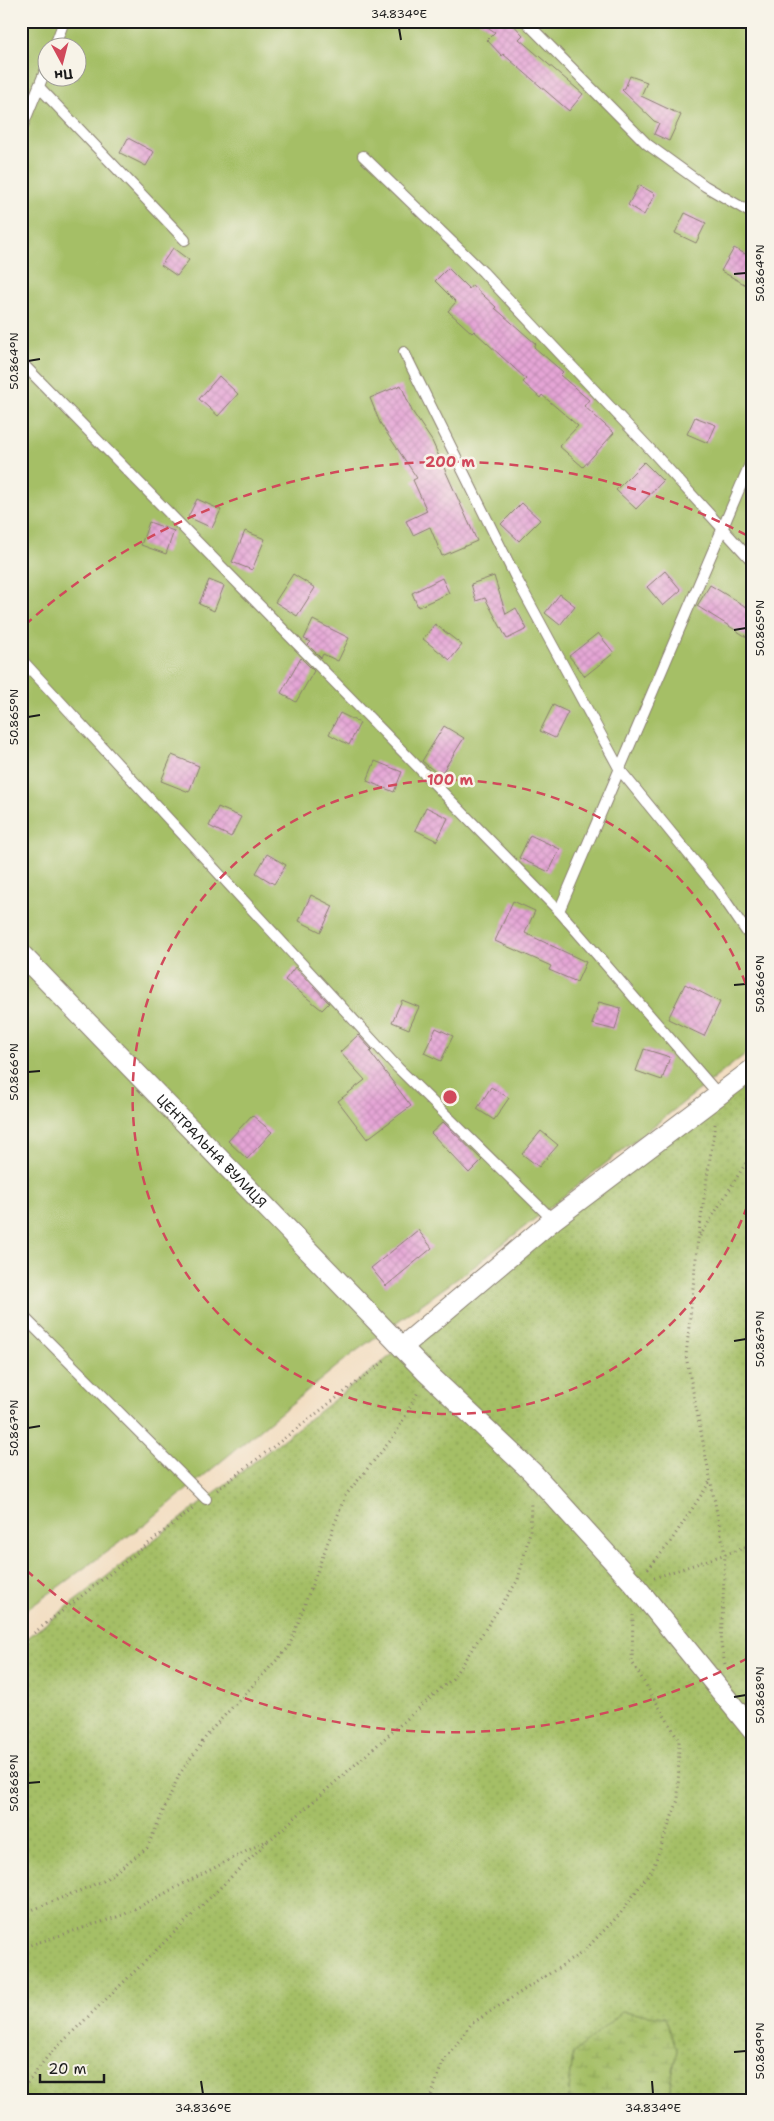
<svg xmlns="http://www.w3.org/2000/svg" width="774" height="2121" font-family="'Shantell Sans',sans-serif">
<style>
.grass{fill:url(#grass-dots);stroke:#606e41}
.wetland{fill:url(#wetland-marsh);stroke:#606e41}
.garden{fill:#a5bf66;stroke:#606e41;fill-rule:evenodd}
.building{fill:url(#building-cross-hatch)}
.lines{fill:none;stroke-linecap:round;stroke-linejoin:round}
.lane-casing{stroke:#887d6f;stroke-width:12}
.street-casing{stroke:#887d6f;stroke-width:22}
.path{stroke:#887d6f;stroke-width:3;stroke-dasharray:1 4;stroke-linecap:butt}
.lane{stroke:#fff;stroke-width:10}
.street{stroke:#fff;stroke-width:20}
.ticks{fill:none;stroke:#1c1c1c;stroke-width:2}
.ring{fill:none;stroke:#d1495b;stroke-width:2.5;stroke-dasharray:9 6}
.labels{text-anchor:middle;stroke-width:5;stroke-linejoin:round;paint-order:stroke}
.street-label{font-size:14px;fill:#1c1c1c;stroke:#f7f3e8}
.centre{fill:#d1495b;stroke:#f7f3e8;stroke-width:2.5}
.ring-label{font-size:15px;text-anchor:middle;font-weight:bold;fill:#d1495b;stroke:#f7f3e8;stroke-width:5;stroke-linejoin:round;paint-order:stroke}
.neatline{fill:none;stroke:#1c1c1c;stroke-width:2}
.ticks-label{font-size:12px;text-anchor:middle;fill:#1c1c1c}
</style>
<defs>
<pattern id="grass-dots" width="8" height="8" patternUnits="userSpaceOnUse" patternTransform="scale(1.25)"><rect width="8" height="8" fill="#a5bf66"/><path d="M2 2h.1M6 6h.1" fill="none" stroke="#8da458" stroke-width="1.8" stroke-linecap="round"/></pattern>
<pattern id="wetland-marsh" width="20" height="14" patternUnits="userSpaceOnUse" patternTransform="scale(1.25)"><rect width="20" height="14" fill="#a5bf66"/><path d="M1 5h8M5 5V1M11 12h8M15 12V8" fill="none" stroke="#8da458"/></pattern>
<pattern id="building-cross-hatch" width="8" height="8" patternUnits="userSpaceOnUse" patternTransform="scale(1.25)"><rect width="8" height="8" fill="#e5a5d6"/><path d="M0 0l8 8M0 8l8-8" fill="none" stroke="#c48db7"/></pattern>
</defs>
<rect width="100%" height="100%" fill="#f7f3e8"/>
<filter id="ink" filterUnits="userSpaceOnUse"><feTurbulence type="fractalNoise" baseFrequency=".02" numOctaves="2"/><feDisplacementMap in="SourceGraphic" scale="10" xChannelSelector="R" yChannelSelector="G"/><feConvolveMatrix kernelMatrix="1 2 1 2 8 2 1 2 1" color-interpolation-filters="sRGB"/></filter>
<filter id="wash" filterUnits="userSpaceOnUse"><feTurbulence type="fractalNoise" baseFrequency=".0096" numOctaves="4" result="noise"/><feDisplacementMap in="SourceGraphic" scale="20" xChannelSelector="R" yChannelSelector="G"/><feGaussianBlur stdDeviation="1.12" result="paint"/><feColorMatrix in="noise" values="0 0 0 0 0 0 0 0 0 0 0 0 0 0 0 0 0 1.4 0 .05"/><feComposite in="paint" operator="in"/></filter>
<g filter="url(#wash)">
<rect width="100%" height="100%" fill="#f3dec2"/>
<polygon class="grass" points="753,1069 753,2100 672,2100 670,2085 677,2050 573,2054 568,2100 21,2100 21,1643 402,1347"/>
<polygon class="wetland" points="622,2012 665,2017 677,2050 670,2085 672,2100 568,2100 573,2054"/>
<path class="garden" d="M21,21h732v1027l-281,220 -120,86 -207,170 -124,90zM48,48h30v30h-30z"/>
<g id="blocks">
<g class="building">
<polygon points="478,21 510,21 523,35 519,39 583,94 569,111 503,54 502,56 487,40 495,32"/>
<polygon points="630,76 647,82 641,96 681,115 669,141 654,134 659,123 654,121 622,90 625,88"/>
<polygon points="128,138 154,152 146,166 120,153"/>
<polygon points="639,185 655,194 644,215 628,205"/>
<polygon points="685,213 706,223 696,243 675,233"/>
<polygon points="173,248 189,260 177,276 161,265"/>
<polygon points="734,248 753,258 753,273 746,285 721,271"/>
<polygon points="448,268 469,289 472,285 496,307 495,308 536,344 534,347 563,372 560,375 589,400 584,406 614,433 583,467 559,446 578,426 542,395 540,398 523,382 526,379 474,331 472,333 448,311 456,302 435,281"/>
<polygon points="219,376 238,394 218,416 199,399"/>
<polygon points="401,385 412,411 432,441 477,541 442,556 430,527 413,535 406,521 427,511 413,480 417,478 380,423 370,398"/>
<polygon points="695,417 716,425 708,443 687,434"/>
<polygon points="644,462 663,481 636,509 616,490"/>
<polygon points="197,499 221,510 212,528 188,517"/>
<polygon points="522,503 540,520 519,541 501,524"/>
<polygon points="149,522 174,531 166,554 141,545"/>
<polygon points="245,531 265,539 252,570 232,562"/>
<polygon points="665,571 681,590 663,606 647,587"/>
<polygon points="293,574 315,588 297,616 275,602"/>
<polygon points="494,576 506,614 516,608 527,629 507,639 485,598 476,601 471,584"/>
<polygon points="442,578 449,593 418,607 412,593"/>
<polygon points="209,580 224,586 214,611 199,604"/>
<polygon points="710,585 753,611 753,641 697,606"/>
<polygon points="560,594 575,606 560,625 545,613"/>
<polygon points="313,620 349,638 338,661 323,654 321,658 308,645 311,642 304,639"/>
<polygon points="435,624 462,645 450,660 423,639"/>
<polygon points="598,633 614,653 585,676 569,656"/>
<polygon points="301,658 314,671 296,702 281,693"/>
<polygon points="553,705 568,712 555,738 540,731"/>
<polygon points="340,713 360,723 349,745 329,734"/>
<polygon points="444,726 464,738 440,776 422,761"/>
<polygon points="172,755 199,766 189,792 161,781"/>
<polygon points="375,761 402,772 394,792 367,781"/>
<polygon points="218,807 241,817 231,837 209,826"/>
<polygon points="426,807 448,818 437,841 415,830"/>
<polygon points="530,835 560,849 549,872 519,858"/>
<polygon points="267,854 286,865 274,884 256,873"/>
<polygon points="311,895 333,906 321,932 299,921"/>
<polygon points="513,901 535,911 525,933 586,962 577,982 549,970 551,966 495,941"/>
<polygon points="295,967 329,1003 322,1010 285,980"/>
<polygon points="685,984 720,1002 704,1036 668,1019"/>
<polygon points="402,1000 419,1007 409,1029 392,1022"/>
<polygon points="599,1002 621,1008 615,1030 592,1024"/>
<polygon points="436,1028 453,1036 441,1061 424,1053"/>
<polygon points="358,1035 372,1050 370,1052 411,1106 367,1139 338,1101 365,1080 340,1052"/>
<polygon points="644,1049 670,1057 662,1080 636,1071"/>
<polygon points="491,1087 509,1098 494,1120 477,1109"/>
<polygon points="252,1115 272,1132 247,1159 228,1141"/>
<polygon points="443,1122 482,1160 469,1173 431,1133"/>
<polygon points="541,1131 558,1145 539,1167 522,1154"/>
<polygon points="418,1230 432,1248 386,1286 371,1268"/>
</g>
</g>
</g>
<g filter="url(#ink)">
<use href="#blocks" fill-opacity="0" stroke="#887d6f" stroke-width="1"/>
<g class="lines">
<g class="lane-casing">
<g id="lane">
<polyline points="525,21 647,144 705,186 753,214"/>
<polyline points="54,48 64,21"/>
<polyline points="39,87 185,240"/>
<polyline points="21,130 48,64"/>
<polyline points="363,156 483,272 650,449 753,562"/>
<polyline points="404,352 515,576 620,770 718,890 753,941"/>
<polyline points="21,362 559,911 719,1095"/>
<polyline points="21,659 398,1068 553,1220"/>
<polyline points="559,911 753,457"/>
<polyline points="21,1314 206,1499"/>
<polyline points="21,1642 22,1643"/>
</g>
</g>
<g class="street-casing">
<g id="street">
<path id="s1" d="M21,954l406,419 105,99 102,112 119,147"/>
<polyline points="402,1347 553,1220 753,1069"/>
</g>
</g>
<g class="path">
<polyline points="715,1124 698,1239 686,1356 725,1554 721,1645 725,1664"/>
<polyline points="700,1236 751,1155 753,1150"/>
<polyline points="217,1490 386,1360"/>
<polyline points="648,1569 669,1544 711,1480"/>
<polyline points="654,1578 753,1545"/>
<polyline points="34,1633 194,1508"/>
<polyline points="21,1918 32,1910 103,1881 147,1848 179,1775 210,1731 289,1647 345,1496 395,1435 418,1392"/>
<polyline points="21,1948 123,1915 272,1838 452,1679 518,1580 530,1532 531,1501"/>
<polyline points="21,2091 47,2057 269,1840"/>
<polyline points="430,2100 442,2064 471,2024 583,1952 620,1914 653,1868 678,1800 679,1740 632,1662 633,1615"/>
</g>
<use href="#lane" class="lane"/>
<use href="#street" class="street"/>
</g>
</g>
<path class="ticks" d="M399,28l2,12M734,274l12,-1M28,361l12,-2M734,630l12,-2M28,717l12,-2M734,985l12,-1M28,1072l12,-1M734,1341l12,-2M28,1428l12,-2M734,1697l12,-2M28,1783l12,-1M734,2052l12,-1M201,2081l2,13M652,2081l1,13"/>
<g class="ring">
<path d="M752 1192A317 317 0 1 1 752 1002"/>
<path d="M748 1658A635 635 0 0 1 25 1569M25 625A635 635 0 0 1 748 536"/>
</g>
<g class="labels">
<g class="street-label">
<text dy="5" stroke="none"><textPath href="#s1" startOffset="274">ЦЕНТРАЛЬНА ВУЛИЦЯ</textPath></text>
</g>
</g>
<circle cx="450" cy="1097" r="8" class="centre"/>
<g class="ring-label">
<text x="450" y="467">200 m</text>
<text x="450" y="785">100 m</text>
</g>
<rect width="774" height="2121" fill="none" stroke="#f7f3e8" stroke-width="55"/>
<g transform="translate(62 62) rotate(173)"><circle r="24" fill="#f7f3e8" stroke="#9f9d96"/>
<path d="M0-4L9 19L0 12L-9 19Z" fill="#d1495b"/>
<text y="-8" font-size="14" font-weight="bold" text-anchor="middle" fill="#1c1c1c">Пн</text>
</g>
<path d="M40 2074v8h64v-8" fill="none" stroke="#1c1c1c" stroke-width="2.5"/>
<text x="48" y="2074" font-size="15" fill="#1c1c1c" stroke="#f7f3e8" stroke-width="4" paint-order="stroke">20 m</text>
<rect x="28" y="28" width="718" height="2066" class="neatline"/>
<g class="ticks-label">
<text x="399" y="18">34.834°E</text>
<text transform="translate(760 273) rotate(-90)" y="4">50.864°N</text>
<text transform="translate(14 361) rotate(-90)" y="4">50.864°N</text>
<text transform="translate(760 628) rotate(-90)" y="4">50.865°N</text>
<text transform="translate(14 717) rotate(-90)" y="4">50.865°N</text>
<text transform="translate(760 984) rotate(-90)" y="4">50.866°N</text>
<text transform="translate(14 1072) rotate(-90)" y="4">50.866°N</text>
<text transform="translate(760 1339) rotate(-90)" y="4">50.867°N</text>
<text transform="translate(14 1428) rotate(-90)" y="4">50.867°N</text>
<text transform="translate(760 1695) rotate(-90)" y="4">50.868°N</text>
<text transform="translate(14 1783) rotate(-90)" y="4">50.868°N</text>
<text transform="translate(760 2051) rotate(-90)" y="4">50.869°N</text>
<text x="203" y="2112">34.836°E</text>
<text x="653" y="2112">34.834°E</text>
</g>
</svg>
